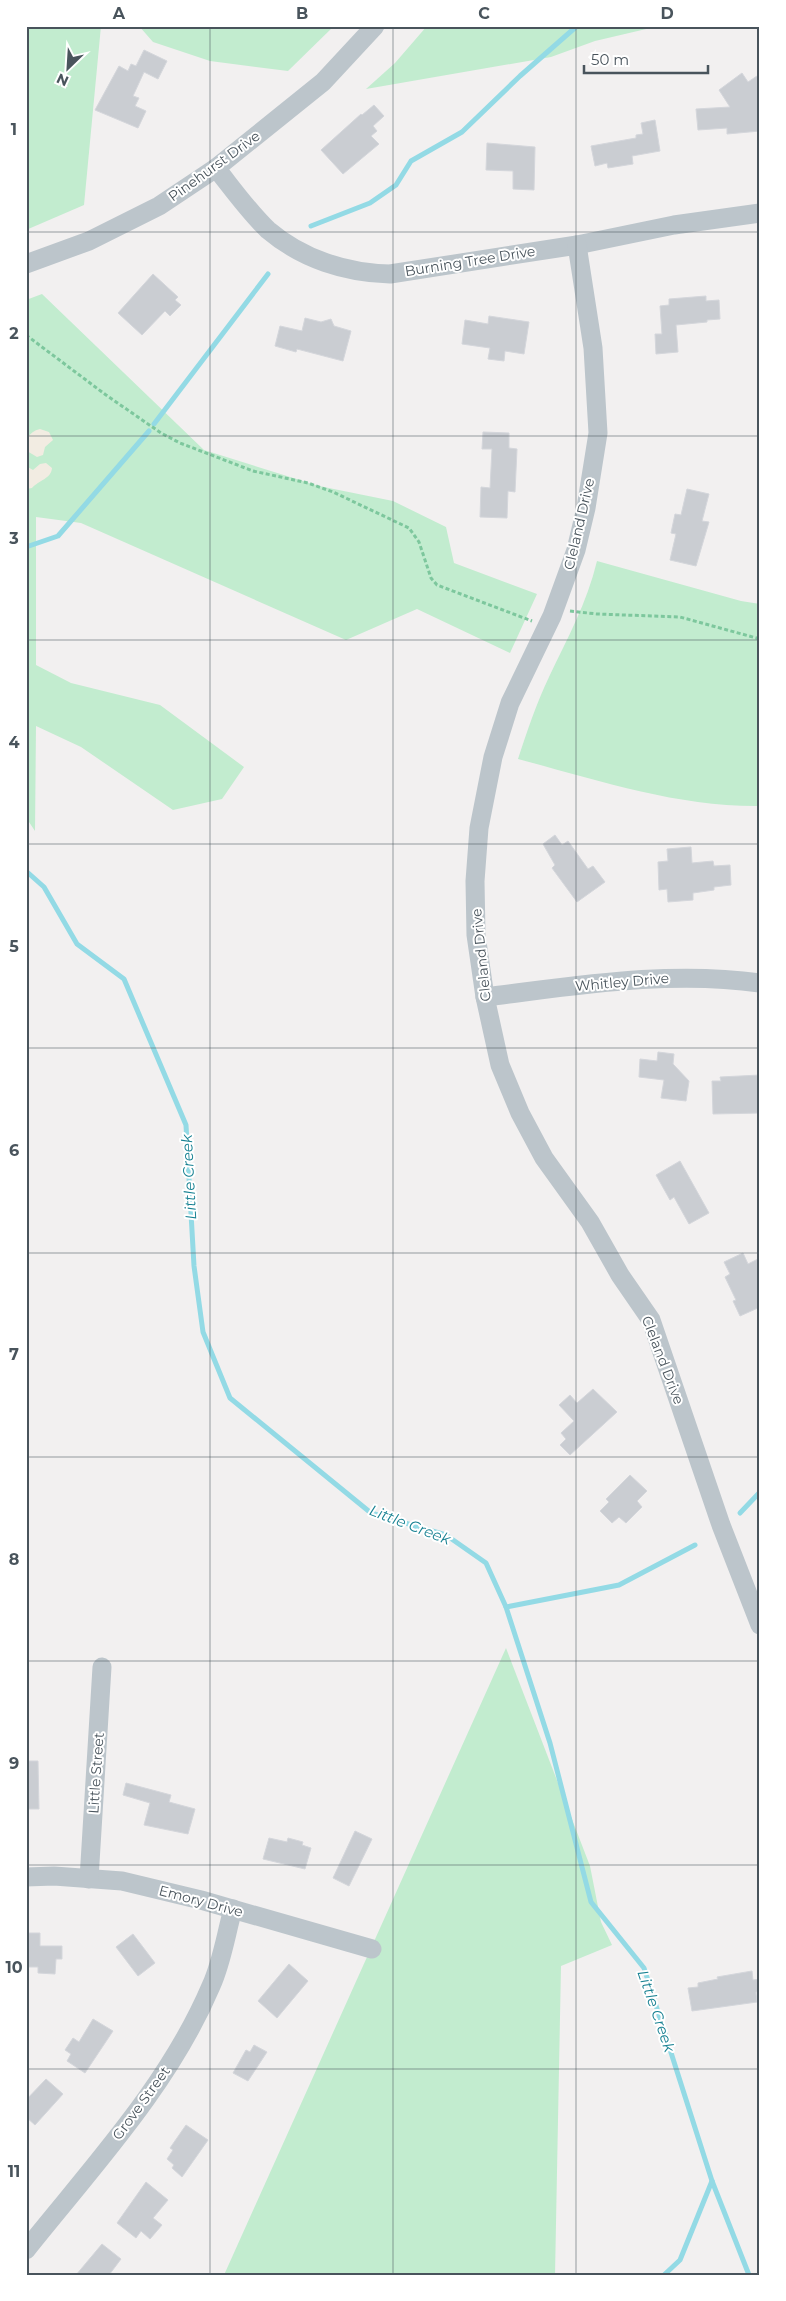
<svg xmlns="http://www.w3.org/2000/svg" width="786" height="2301" font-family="Montserrat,sans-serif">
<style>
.green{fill:#c2eccf}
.sand{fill:#f2ece2}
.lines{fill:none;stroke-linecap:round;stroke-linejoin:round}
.stream{stroke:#93dae5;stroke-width:5}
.building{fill:#cacdd2;stroke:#d4d6db}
.path{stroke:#7dc79d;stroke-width:3;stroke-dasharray:4 2.5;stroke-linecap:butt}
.street{stroke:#bcc5cb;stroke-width:19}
.grid{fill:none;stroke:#49545c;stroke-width:1;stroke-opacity:0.55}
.labels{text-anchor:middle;stroke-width:4;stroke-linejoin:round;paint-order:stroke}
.street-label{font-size:14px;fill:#49545c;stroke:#fff}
.water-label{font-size:15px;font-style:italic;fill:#178192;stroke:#fff}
.neatline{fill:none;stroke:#49545c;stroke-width:2}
.grid-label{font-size:16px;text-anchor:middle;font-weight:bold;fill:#49545c}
</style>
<rect width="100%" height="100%" fill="#f2f0f0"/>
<g class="green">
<polygon points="26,26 101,26 84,205 26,230"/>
<polygon points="139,26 334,26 288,71 210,61 153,42"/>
<polygon points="427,26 659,26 595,41 551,57 366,89 395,63"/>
<polygon points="42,294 204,450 319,486 393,501 446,527 454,563 537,594 510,653 417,609 346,640 81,523 36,517 36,665 71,683 160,705 244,767 222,799 173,810 81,747 36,726 35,831 29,822 26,823 26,300"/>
<path d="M597,561l144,40 19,3v202c-83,1 -163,-26 -242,-47 9,-27 18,-55 31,-82 18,-38 38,-74 48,-116z"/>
<polygon points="506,1648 590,1866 601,1922 612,1945 561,1966 555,2275 224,2275"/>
</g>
<g class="sand">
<path d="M40,429l9,3 4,8 -8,7 -2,8 -6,2 -10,-6c-2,-11 1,-19 13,-22z"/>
<path d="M46,463l6,5c-1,11 -13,12 -20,20l-6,1v-23l7,4 7,-6z"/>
</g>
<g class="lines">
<g class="stream">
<polyline points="311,226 370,203 396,185 411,161 462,132 520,76 577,26"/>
<polyline points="154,424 268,274"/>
<polyline points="26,547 58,536 149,431"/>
<polyline points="26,871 44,887 77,944 124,979 186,1125 194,1266 203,1332 230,1398 371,1513 446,1535 486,1563 506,1607 550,1743 591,1902 644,1968 712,2181 749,2275"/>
<polyline points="740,1513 760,1492"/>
<polyline points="506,1607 619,1585 695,1545"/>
<polyline points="664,2275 680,2260 712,2181"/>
</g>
</g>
<g class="building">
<polygon points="144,50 167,61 158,79 144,72 133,96 139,98 135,106 146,111 138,128 95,110 119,66 128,71 131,64 136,66"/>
<polygon points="742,73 748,82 760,74 760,131 727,134 727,128 698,130 696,109 730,107 719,90"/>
<polygon points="374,105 384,116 373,126 377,131 371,136 379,144 343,174 321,150 361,114 362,115"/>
<polygon points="655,120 660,151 632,156 633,164 608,168 607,163 595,166 591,146 636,138 636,135 643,134 641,123"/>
<polygon points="487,143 535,147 534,190 513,189 513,171 486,170"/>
<polygon points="153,274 178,297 175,300 181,305 170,316 165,311 142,335 118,313"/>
<polygon points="706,296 706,301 719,300 720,319 707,320 707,322 676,325 678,352 656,354 655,334 662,334 660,306 669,305 669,299"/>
<polygon points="489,316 529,322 524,354 505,351 504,361 488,359 490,348 462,344 465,320 488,324"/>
<polygon points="305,318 321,322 331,319 334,326 351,331 343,361 297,349 296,352 275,346 280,326 302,331"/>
<polygon points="483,432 509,433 509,448 517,449 515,492 508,491 507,518 480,517 481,487 490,488 492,449 482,449"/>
<polygon points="687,489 709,494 702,521 709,522 696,566 670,560 676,534 671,533 675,514 681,515"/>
<polygon points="555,835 562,845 568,841 588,869 593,866 605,882 577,902 552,868 555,865 543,844"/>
<polygon points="691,847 692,863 713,861 714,866 730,865 731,885 714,887 714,890 693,893 693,900 668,902 667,889 659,890 658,862 668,861 667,849"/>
<polygon points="658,1052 674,1054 673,1064 689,1081 686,1101 661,1098 664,1080 639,1077 640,1059 657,1061"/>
<polygon points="760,1075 760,1113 713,1114 712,1081 721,1081 720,1077"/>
<polygon points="680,1161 709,1213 689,1224 674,1197 670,1200 656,1175"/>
<polygon points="743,1253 748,1264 760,1258 760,1307 740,1316 733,1301 736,1300 725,1277 730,1274 724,1262"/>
<polygon points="593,1389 617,1412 570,1455 560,1445 566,1439 561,1433 574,1421 559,1405 570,1395 577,1403"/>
<polygon points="630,1475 647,1491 637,1501 642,1507 626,1523 619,1517 612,1523 600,1511 609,1502 606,1499"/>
<polygon points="26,1761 38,1761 39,1809 26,1809"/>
<polygon points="126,1783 171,1795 169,1802 195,1809 188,1834 144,1825 150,1803 123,1795"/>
<polygon points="355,1831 372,1839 349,1886 333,1878"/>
<polygon points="269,1838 287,1842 288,1838 303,1842 302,1845 311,1848 305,1869 263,1859"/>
<polygon points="26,1933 40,1933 40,1946 62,1946 62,1959 56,1959 55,1974 38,1973 38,1967 26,1967"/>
<polygon points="133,1934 155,1963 138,1976 116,1947"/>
<polygon points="289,1964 308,1981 277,2018 258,2001"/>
<polygon points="752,1971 753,1980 760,1979 760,1992 756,1992 757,2002 692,2011 688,1988 698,1987 698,1983 718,1979 717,1977"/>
<polygon points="93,2019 113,2031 85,2073 67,2061 71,2054 65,2050 73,2038 79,2042"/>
<polygon points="254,2045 267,2052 248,2081 233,2073 246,2050 250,2052"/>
<polygon points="46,2079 63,2094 35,2125 26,2117 26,2100"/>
<polygon points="186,2125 208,2140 182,2177 172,2168 174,2165 167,2159 173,2150 170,2148"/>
<polygon points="146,2182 168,2200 153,2218 162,2225 150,2239 141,2231 136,2238 117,2223"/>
<polygon points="102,2244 121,2259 109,2275 76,2275"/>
</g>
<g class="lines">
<g class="path">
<polyline points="26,335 106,395 161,433 180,443 253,471 308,483 333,492 409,528 419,542 431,578 437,585 532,621"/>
<polyline points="570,611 597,614 680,617 760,639"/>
</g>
<g class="street">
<path d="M216,168c16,20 33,44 52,62 34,29 78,43 122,44l187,-29 97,-20 86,-12"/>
<polyline points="577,245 593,348 598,433 586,508 576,550 552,616 510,703 493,757 479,828 475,881 476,935 485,997 500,1065 520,1113 544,1158 590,1222 620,1275 651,1320 721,1525 760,1625"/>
<polyline points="26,264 89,241 159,206 216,168 323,82 375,26"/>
<path d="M485,997c91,-11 183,-27 275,-14"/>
<polyline points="26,1877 54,1876 122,1881 201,1900 372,1949"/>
<polyline points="89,1879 102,1667"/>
<path d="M26,2250c67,-84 143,-165 185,-264 11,-24 15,-52 22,-77"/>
</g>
</g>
<path class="grid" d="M210,26v2249M393,26v2249M576,26v2249M26,232h734M26,436h734M26,640h734M26,844h734M26,1048h734M26,1253h734M26,1457h734M26,1661h734M26,1865h734M26,2069h734"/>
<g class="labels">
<g class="street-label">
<text transform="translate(214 166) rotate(-36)" y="5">Pinehurst Drive</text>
<text transform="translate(470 261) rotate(-9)" y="5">Burning Tree Drive</text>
<text transform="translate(579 524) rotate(-77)" y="5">Cleland Drive</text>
<text transform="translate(481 955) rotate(-96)" y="5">Cleland Drive</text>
<text transform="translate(622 982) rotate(-5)" y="5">Whitley Drive</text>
<text transform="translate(663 1360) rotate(69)" y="5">Cleland Drive</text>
<text transform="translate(96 1773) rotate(-86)" y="5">Little Street</text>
<text transform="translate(201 1901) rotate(15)" y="5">Emory Drive</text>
<text transform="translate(141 2103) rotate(-54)" y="5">Grove Street</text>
</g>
<g class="water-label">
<text transform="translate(189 1177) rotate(-93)" y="5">Little Creek</text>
<text transform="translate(410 1525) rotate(21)" y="5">Little Creek</text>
<text transform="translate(656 2011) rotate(71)" y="5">Little Creek</text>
</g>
</g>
<rect width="786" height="2301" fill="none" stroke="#ffffff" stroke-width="55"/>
<g transform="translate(68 68) rotate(205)" stroke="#ffffff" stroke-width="4" paint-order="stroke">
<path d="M0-4L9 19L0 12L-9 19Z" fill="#49545c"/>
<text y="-8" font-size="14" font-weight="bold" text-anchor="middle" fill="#49545c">N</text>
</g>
<path d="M584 65v8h124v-8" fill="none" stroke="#49545c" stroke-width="2.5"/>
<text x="591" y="65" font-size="15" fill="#49545c" stroke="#ffffff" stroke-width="4" paint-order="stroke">50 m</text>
<rect x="28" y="28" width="730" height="2246" class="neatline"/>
<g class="grid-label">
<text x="119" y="19">A</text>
<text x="302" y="19">B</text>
<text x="484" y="19">C</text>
<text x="667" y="19">D</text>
<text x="14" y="135">1</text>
<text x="14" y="339">2</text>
<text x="14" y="544">3</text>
<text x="14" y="748">4</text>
<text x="14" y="952">5</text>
<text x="14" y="1156">6</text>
<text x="14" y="1360">7</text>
<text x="14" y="1565">8</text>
<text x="14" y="1769">9</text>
<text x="14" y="1973">10</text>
<text x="14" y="2177">11</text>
</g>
</svg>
